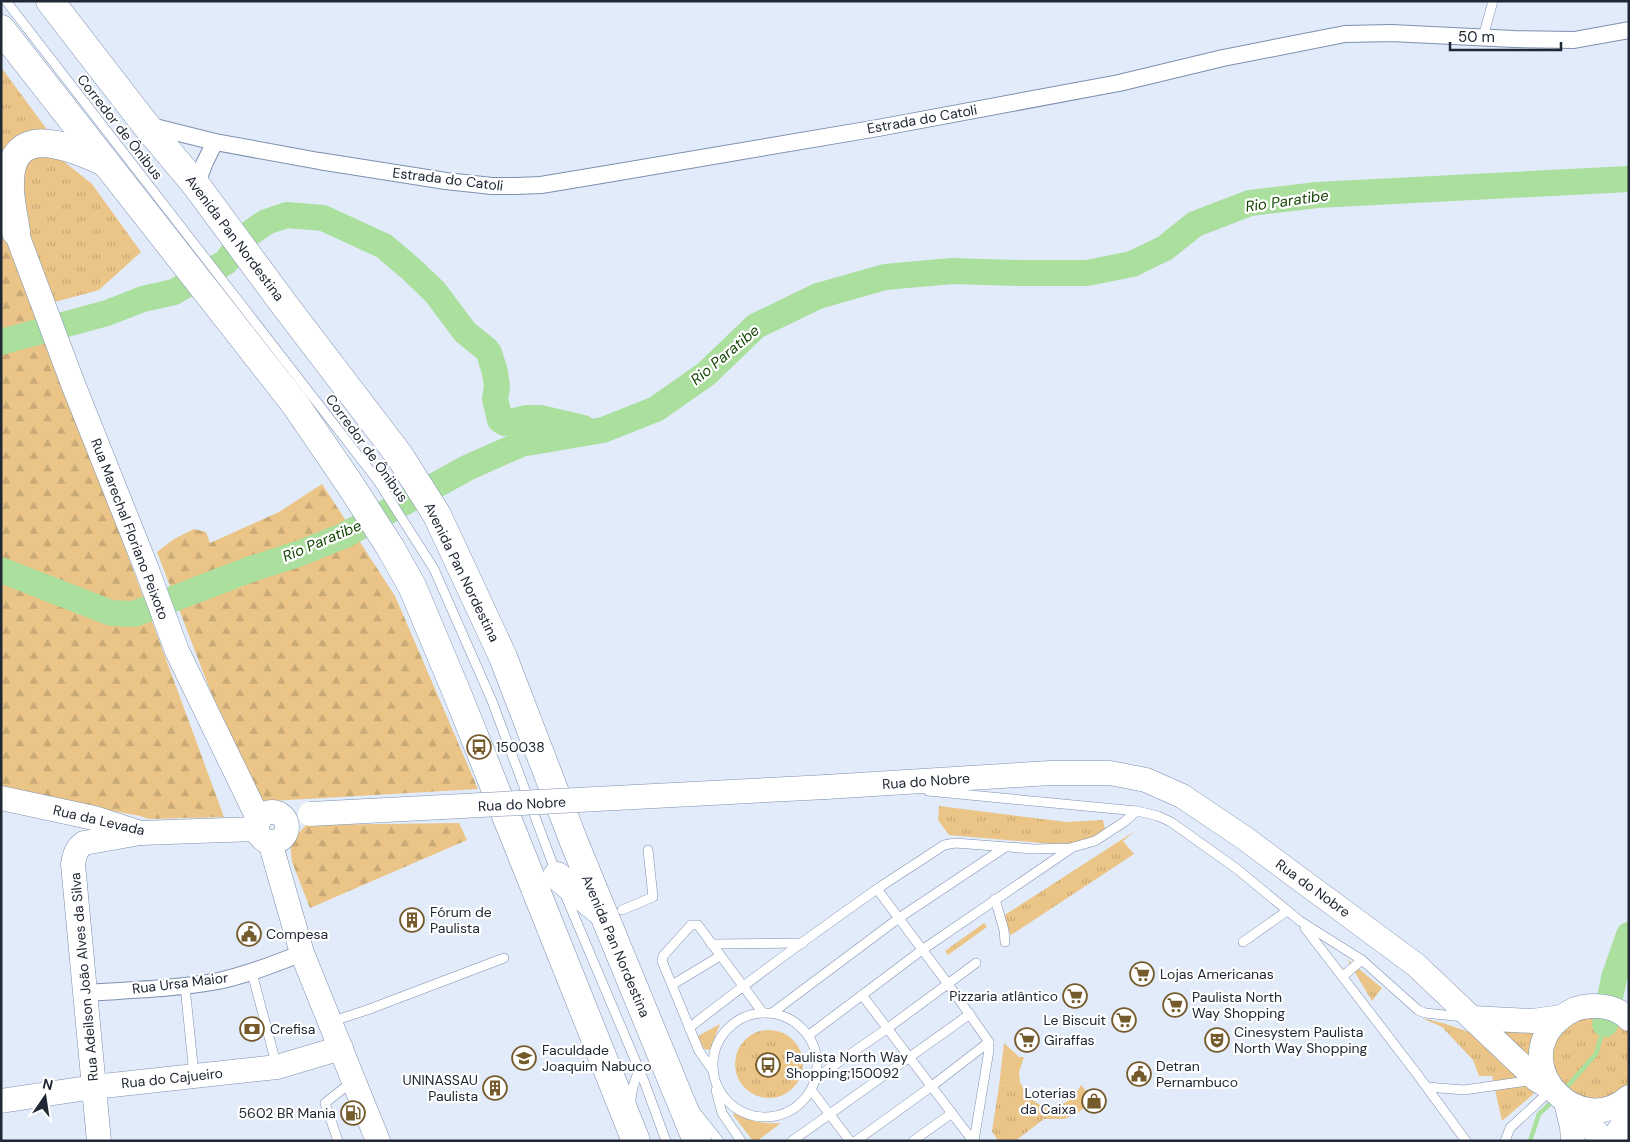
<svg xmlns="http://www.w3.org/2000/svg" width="1630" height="1142" font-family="'DM Sans',sans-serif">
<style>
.grass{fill:url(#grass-tufts)}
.forest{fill:url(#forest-firs)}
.park{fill:#ebc587}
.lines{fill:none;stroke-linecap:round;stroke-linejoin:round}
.stream{stroke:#aadf9d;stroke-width:4.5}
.river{stroke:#aadf9d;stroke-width:26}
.lane-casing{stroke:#7c90b0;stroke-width:10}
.street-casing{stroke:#7c90b0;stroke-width:18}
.secondary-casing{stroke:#7c90b0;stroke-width:25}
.highway-casing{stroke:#7c90b0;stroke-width:29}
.lane{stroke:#fff;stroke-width:9}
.street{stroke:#fff;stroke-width:16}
.secondary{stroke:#fff;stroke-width:24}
.highway{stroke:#fff;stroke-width:28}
.secondary-bridge-casing{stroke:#7c90b0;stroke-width:25;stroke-linecap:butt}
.secondary-bridge{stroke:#fff;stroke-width:24}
.labels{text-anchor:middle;stroke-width:4.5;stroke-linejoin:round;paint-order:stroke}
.street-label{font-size:14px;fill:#202835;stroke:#fff}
.poi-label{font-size:14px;fill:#202835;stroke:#fff;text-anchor:start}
.water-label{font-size:15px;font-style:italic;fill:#144603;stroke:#fff}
</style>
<defs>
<pattern id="grass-tufts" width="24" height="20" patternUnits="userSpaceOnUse" patternTransform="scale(1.25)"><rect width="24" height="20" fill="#ebc587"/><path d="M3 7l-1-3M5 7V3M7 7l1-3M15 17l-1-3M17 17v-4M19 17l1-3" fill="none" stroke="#c9a975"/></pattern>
<pattern id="forest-firs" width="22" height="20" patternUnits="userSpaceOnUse" patternTransform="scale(1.25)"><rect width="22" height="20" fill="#ebc587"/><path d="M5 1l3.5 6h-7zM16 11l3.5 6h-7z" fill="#c9a975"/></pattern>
</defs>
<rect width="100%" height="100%" fill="#e2ebf9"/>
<g class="grass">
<path d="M1,67l47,64c-18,4 -35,6 -47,21z"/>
<polygon points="39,154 62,160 92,184 141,252 99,290 51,303 22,223 20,161"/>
<polygon points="939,806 1067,822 1103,820 1105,829 1092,840 1066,845 949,835 938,820"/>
<polygon points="1135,831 1123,841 1134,854 1011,935 1000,918"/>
<polygon points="984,923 987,927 948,955 945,951"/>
<polygon points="1347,959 1382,988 1372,1001"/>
<path d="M1598,1011l31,15v59c-10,12 -40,21 -54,12 -8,-5 -18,-19 -25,-26l2,-36 13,-14z"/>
<polygon points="1422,1018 1443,1023 1469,1032 1538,1090 1502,1121 1492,1076 1479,1076 1473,1060 1442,1027"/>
<polygon points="1549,1022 1538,1064 1481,1023"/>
<circle cx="769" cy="1064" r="34"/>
<path d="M1020,1082c13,32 45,33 61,3l12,14 -15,14 -14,6h-20l-29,22h-17l-6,-10 7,-45z"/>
</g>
<g class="forest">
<polygon points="1,222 62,376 224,817 149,819 140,816 1,790"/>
<polygon points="322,484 395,596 478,789 253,802 157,552 174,539 194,529 206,532 210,543 279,512"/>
<polygon points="459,823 467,840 310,908 292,862 290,842 306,825"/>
</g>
<g class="park">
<polygon points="720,1024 710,1050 704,1049 698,1036"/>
<polygon points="1004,1043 1019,1057 1024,1057 1019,1072 1020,1082 999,1086"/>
<path d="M737,1112c16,10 25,12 44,11l-24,18h-4l-20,-26z"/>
</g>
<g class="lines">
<g class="stream">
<polyline points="1565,1089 1596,1054 1605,1024"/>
<polyline points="1530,1141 1539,1114 1554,1100"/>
</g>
<g class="river">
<polyline points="1,342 107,313 143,299 174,292 226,262 243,238 266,222 287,215 323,218 384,246 411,269 435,292 465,332 486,349 489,353 495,372 497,387 495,399 500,420 505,423 527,418 540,418 583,428"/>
<polyline points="1,570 111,613 134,614 251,569 298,554 343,536 469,467 521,444 603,430 656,409 706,374 756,326 818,296 885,277 952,271 1019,273 1087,273 1132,264 1165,248 1195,224 1250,203 1317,195 1629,179"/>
<polyline points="1605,1024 1614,978 1629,935"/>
</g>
<g class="lane-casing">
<g id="lane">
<polyline points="6,1 378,481 434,569 492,701 556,873"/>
<polyline points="1483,37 1493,1"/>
<polyline points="928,791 1137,811 1158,816 1171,822 1237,869 1300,921 1362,960 1418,1010 1425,1013 1464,1017"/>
<polyline points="877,889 948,984 989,1042 989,1050 974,1141"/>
<polyline points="564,892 644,1081 666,1141"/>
<polyline points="995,899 1004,930 1005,942"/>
<polyline points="622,910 653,897 648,850"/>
<polyline points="1305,928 1417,1074 1466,1141"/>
<polyline points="1243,942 1287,911"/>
<polyline points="711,944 803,943"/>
<polyline points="252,973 277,1067"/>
<polyline points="1343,976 1362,960"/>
<polyline points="672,985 720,956"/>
<polyline points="185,986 194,1075"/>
<polyline points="862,995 973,1141"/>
<circle cx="765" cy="1065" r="52"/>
<polyline points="772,1013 899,918 1004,848"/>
<polyline points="330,1022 367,1010 504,958"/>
<path d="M689,1028c61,-48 124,-94 188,-139 22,-15 45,-29 67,-44l11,-2 79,6 36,-1 25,-7 29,-19 13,-11"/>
<polyline points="809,1035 922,950 1070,849"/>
<polyline points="713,1071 699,1051 662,961 663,956 691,925 698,925 763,1013"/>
<polyline points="817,1077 888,1028 976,963"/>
<polyline points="1427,1087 1464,1090 1534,1080"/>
<polyline points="716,1090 722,1113 741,1141"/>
<polyline points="812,1091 850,1141"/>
<polyline points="630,1105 633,1087 639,1069"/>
<polyline points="696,1112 719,1141"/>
<polyline points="338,1141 325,1103 353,1081"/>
<polyline points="792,1141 970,1014"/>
<polyline points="856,1141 932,1086 989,1042"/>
<polyline points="913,1141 952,1113"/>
<polyline points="1505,1141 1510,1128 1550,1091"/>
</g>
</g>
<g class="street-casing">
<g id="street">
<polyline points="147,125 215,142 319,161 446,181 492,186 516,186 541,185 601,175 878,128 1119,83 1223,58 1345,34 1391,33 1514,39 1574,40 1629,30"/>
<polyline points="196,185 205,162 215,142"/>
<path d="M85,993c44,-3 90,-4 133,-12 29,-6 57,-17 84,-28"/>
</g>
</g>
<g class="secondary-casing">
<g id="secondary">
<polyline points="16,232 73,384 146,567 177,651 259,820"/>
<polyline points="826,787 1050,773 1110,773 1146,780 1182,796 1243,837 1416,965 1537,1080 1552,1089"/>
<polyline points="1,798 94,818 140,833 257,829"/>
<circle cx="272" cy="827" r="15"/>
<polyline points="270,842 302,953 378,1141"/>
<polyline points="1472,1018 1533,1021 1561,1017"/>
<path d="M1629,1019c-12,-12 -30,-15 -46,-12 -12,2 -21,9 -29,17 -42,46 26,116 75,73"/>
<polyline points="1,1101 94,1087 277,1067 341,1048"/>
<polyline points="1566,1102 1572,1127 1573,1141"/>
<polyline points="1568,1104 1605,1141"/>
<path d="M99,1141l-26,-277c2,-10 3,-15 11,-21l56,-10"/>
<polyline points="1612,1141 1629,1115"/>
</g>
</g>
<g class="highway-casing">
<g id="highway">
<polyline points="50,1 145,124 196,185 283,303 399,455 437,515 503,657 574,842 697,1141"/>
<polyline points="1,29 295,404 349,483 390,547 412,586 459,698 636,1141"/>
<path d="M16,232c-2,-16 -7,-34 -6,-50 1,-60 59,-36 92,-21"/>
<polyline points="557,876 599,910"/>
</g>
</g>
<use href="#lane" class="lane"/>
<use href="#street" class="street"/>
<use href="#secondary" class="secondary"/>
<use href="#highway" class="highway"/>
<g class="secondary-bridge-casing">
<polyline id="secondary-bridge" points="310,814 826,787"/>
</g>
<use href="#secondary-bridge" class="secondary-bridge"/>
</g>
<defs>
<g id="bus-ring" transform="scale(1.25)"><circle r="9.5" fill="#fff" stroke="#755a2c" stroke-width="1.5"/><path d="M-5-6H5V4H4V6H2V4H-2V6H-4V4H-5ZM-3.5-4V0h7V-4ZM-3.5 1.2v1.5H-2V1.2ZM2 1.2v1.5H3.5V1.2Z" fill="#755a2c"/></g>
<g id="building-ring" transform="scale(1.25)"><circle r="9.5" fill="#fff" stroke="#755a2c" stroke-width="1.5"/><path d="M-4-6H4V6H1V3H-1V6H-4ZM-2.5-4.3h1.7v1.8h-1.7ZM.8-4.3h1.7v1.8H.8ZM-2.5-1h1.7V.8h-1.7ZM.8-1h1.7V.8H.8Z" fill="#755a2c"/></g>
<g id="civic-ring" transform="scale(1.25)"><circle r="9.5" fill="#fff" stroke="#755a2c" stroke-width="1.5"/><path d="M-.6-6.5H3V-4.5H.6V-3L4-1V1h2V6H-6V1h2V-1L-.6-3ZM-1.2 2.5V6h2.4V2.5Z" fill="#755a2c"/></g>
<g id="supermarket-ring" transform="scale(1.25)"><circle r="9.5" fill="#fff" stroke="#755a2c" stroke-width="1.5"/><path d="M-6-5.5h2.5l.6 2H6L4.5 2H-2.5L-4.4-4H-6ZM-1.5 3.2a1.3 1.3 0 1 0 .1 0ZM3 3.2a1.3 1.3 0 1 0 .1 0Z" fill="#755a2c"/></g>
<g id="bank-ring" transform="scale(1.25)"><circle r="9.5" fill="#fff" stroke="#755a2c" stroke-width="1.5"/><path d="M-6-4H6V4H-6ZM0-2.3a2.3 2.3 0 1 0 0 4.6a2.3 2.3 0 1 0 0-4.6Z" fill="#755a2c"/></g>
<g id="theatre-ring" transform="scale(1.25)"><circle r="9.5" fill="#fff" stroke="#755a2c" stroke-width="1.5"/><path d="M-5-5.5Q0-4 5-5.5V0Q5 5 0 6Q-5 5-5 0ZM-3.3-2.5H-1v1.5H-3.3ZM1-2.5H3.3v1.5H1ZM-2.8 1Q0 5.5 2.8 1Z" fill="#755a2c"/></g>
<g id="university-ring" transform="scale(1.25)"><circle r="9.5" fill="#fff" stroke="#755a2c" stroke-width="1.5"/><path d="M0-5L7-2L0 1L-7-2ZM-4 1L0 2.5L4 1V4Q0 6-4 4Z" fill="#755a2c"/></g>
<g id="shop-ring" transform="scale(1.25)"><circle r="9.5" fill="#fff" stroke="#755a2c" stroke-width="1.5"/><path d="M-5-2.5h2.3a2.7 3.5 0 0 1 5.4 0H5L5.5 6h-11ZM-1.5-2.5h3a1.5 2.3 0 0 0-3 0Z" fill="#755a2c"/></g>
<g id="fuel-ring" transform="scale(1.25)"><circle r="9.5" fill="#fff" stroke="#755a2c" stroke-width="1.5"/><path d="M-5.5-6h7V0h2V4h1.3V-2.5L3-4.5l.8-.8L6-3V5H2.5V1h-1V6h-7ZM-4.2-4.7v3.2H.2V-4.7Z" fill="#755a2c"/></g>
</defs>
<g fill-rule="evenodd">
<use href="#bus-ring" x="479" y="747"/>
<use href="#building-ring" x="412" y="920"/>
<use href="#civic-ring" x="249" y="934"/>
<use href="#supermarket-ring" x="1142" y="974"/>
<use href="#supermarket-ring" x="1075" y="996"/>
<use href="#supermarket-ring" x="1175" y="1005"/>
<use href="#supermarket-ring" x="1124" y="1020"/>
<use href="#bank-ring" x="252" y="1029"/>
<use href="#supermarket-ring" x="1027" y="1040"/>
<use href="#theatre-ring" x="1217" y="1040"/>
<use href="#university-ring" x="524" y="1058"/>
<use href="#bus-ring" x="768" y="1065"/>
<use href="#civic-ring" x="1139" y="1074"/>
<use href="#building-ring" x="495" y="1088"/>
<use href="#shop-ring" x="1094" y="1101"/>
<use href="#fuel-ring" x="353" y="1113"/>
</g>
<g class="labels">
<g class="street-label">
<text transform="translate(922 119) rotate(-10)" y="5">Estrada do Catoli</text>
<text transform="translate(120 127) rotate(52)" y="5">Corredor de Ônibus</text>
<text transform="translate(448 179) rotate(7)" y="5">Estrada do Catoli</text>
<text transform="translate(235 238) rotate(53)" y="5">Avenida Pan Nordestina</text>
<text transform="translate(367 448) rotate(54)" y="5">Corredor de Ônibus</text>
<text transform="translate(130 529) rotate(69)" y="5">Rua Marechal Floriano Peixoto</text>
<text transform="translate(462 572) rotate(64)" y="5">Avenida Pan Nordestina</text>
<text transform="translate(926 781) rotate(-4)" y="5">Rua do Nobre</text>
<text transform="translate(522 804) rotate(-3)" y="5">Rua do Nobre</text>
<text transform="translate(99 820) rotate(13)" y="5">Rua da Levada</text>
<text transform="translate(1313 888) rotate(36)" y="5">Rua do Nobre</text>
<text transform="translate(616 946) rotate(67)" y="5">Avenida Pan Nordestina</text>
<text transform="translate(84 977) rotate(-95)" y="5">Rua Adeilson João Alves da Silva</text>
<text transform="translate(180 983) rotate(-7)" y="5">Rua Ursa Maior</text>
<text transform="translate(172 1078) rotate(-6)" y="5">Rua do Cajueiro</text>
</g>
<g class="poi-label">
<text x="496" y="752">150038</text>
<text x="430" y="917">Fórum de<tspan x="430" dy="16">Paulista</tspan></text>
<text x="266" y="939">Compesa</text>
<text x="1160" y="979">Lojas Americanas</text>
<text x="1058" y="1001" text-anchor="end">Pizzaria atlântico</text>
<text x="1192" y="1002">Paulista North<tspan x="1192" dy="16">Way Shopping</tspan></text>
<text x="1106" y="1025" text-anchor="end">Le Biscuit</text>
<text x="270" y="1034">Crefisa</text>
<text x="1234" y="1037">Cinesystem Paulista<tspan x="1234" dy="16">North Way Shopping</tspan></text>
<text x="1044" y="1045">Giraffas</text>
<text x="542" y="1055">Faculdade<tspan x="542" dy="16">Joaquim Nabuco</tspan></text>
<text x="786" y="1062">Paulista North Way<tspan x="786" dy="16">Shopping;150092</tspan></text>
<text x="1156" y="1071">Detran<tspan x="1156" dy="16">Pernambuco</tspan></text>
<text x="478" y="1085" text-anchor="end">UNINASSAU<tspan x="478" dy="16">Paulista</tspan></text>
<text x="1076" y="1098" text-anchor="end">Loterias<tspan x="1076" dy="16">da Caixa</tspan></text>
<text x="336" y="1118" text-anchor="end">5602 BR Mania</text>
</g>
<g class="water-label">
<text transform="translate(1287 201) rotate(-8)" y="5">Rio Paratibe</text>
<text transform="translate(725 355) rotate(-40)" y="5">Rio Paratibe</text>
<text transform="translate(322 541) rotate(-23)" y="5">Rio Paratibe</text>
</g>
</g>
<rect width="1630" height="1142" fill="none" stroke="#202835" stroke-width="5"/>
<g transform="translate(45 1097) rotate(13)" stroke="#ffffff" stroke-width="4" paint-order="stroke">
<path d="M0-4L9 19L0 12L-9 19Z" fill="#202835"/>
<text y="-8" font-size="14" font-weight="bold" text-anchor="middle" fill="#202835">N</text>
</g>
<path d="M1450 42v8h111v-8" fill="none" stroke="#202835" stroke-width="2.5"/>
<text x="1458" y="42" font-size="15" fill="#202835" stroke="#ffffff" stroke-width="4" paint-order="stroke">50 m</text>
</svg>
